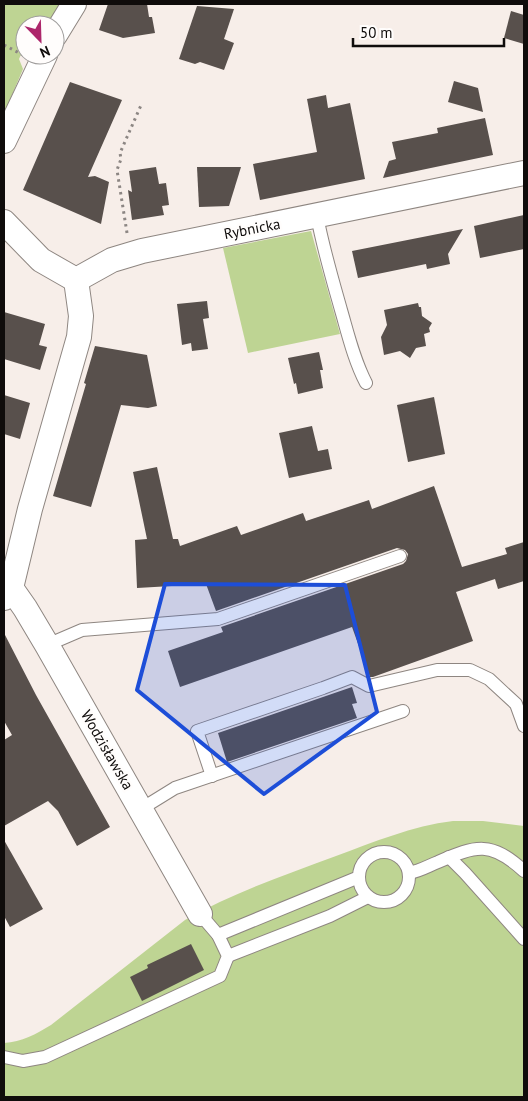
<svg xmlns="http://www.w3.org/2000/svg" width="528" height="1101" font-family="'PT Sans',sans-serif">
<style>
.green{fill:#bed493}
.building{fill:#58504c}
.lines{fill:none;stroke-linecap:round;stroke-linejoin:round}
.lane-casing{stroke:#8e8681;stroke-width:14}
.street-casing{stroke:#8e8681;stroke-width:26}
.path{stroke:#8c8683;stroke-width:3;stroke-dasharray:2.5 4;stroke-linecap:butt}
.lane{stroke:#fff;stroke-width:12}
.street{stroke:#fff;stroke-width:24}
.marked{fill:#1d4ed8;fill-opacity:0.2;stroke:#1d4ed8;stroke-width:4;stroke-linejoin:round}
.labels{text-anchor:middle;stroke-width:5;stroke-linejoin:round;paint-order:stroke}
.street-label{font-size:15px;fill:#0f0c0b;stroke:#fffdfc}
</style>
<rect width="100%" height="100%" fill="#f7eee9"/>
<g class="green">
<polygon points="4,4 60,4 48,25 25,25 25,46 19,59 23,69 4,114"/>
<polygon points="311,231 340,334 248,353 223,248"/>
<path d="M453,821h30l41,5v271h-520v-54c18,-1 32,-9 47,-18l134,-105c47,-27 100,-45 151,-64 38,-14 76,-30 117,-35z"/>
</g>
<g class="building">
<polygon points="108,4 147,4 149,17 152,17 155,33 123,38 99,30"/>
<polygon points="197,6 234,9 224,39 234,43 224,70 200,62 195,64 179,59"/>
<polygon points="511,11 524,15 524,44 504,38"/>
<polygon points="454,81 478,88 483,112 448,102"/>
<polygon points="70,82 122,100 88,177 95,176 109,182 101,224 23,190"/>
<polygon points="326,95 328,108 350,103 365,179 260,200 253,164 317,152 307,99"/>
<polygon points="485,118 493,155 383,178 389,161 396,159 392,142 438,133 437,128"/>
<polygon points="156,167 159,184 166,183 169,205 162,206 164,215 132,220 128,190 132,192 129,171"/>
<polygon points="197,167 241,167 229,206 199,207"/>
<polygon points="524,215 524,249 480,258 474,226"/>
<polygon points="463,229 448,254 450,264 427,269 426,264 358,278 352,251"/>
<polygon points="207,301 209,318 203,319 208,349 192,351 191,343 182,345 177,304"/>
<polygon points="418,303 419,307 421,307 422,316 432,323 429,328 430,332 424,334 426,346 416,348 410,358 400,351 384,355 381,337 387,325 384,310"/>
<polygon points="4,312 45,324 39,345 47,347 40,370 4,359"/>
<polygon points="95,346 147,355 157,406 148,408 121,405 91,507 53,496 86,384 84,383"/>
<polygon points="319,352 323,370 320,370 323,388 298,394 296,383 294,384 288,358"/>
<polygon points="4,395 30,403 20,439 4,434"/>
<polygon points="434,397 445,454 408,462 397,405"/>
<polygon points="312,426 318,451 328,449 332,469 289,478 279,433"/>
<polygon points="157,467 173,539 178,539 180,546 237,526 241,535 303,513 306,521 369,500 372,509 434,486 462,567 507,554 505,548 524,542 524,581 498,589 495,579 456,592 473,641 373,677 370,677 352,627 180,687 168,651 223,632 221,627 403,564 406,561 408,554 405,550 397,548 216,611 206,584 137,588 135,540 147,539 133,472"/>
<polygon points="4,633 36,695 110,827 77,846 58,811 48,801 4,826 4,740 12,735 4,721"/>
<polygon points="352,687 357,703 352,704 357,718 227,762 218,733"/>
<polygon points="4,840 43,909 10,927 4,916"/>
<polygon points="191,944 204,970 142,1001 130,977 148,968 147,965"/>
</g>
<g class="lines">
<g class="lane-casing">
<g id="lane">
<path d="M317,216c6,32 15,62 24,94 7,24 13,50 25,73"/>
<polyline points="47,645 82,630 218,619 400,556"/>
<polyline points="212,776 197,731 323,688 352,677 369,686 437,670 470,670 489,679 516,704 524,726"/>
<polyline points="141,809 175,788 403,711"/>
<circle cx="384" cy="877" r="25"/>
<polyline points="449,857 465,873 524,939"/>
<path d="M409,873c11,-2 19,-7 29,-11 39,-17 53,-21 86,9"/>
<polyline points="218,935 359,877"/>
<polyline points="228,956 330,916 368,897"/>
<polyline points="4,1057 23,1061 45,1057 220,976 228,956 218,935 200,914"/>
</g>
</g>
<g class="street-casing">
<g id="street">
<polyline points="55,35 74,4"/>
<polyline points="4,141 45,55"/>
<polyline points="4,222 41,260 76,280 112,260 142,251 524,173"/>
<polyline points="11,588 25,608 47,645 200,914"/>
<polyline points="4,598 11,588 30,509 79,337 81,316 76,280"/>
</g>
</g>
<g class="path">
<polyline points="4,45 23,55"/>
<polyline points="127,233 117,170 121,159 120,153 142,103"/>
</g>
<use href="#lane" class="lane"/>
<use href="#street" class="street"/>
</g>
<path class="marked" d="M165,584l180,1 32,127 -113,82 -127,-104z"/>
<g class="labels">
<g class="street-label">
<text transform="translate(252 229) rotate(-11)" y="5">Rybnicka</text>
<text transform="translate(107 750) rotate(60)" y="5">Wodzisławska</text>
</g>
</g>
<rect width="528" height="1101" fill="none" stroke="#0f0c0b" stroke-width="10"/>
<g transform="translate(40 40) rotate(157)"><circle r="24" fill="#fffdfc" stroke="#9f9d9c"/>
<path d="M0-4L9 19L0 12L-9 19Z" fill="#ad266b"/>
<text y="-8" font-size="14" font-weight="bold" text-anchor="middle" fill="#0f0c0b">N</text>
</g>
<path d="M353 38v8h151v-8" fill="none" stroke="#0f0c0b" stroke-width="2.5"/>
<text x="360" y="38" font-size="15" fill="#0f0c0b" stroke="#fffdfc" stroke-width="4" paint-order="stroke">50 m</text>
</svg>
